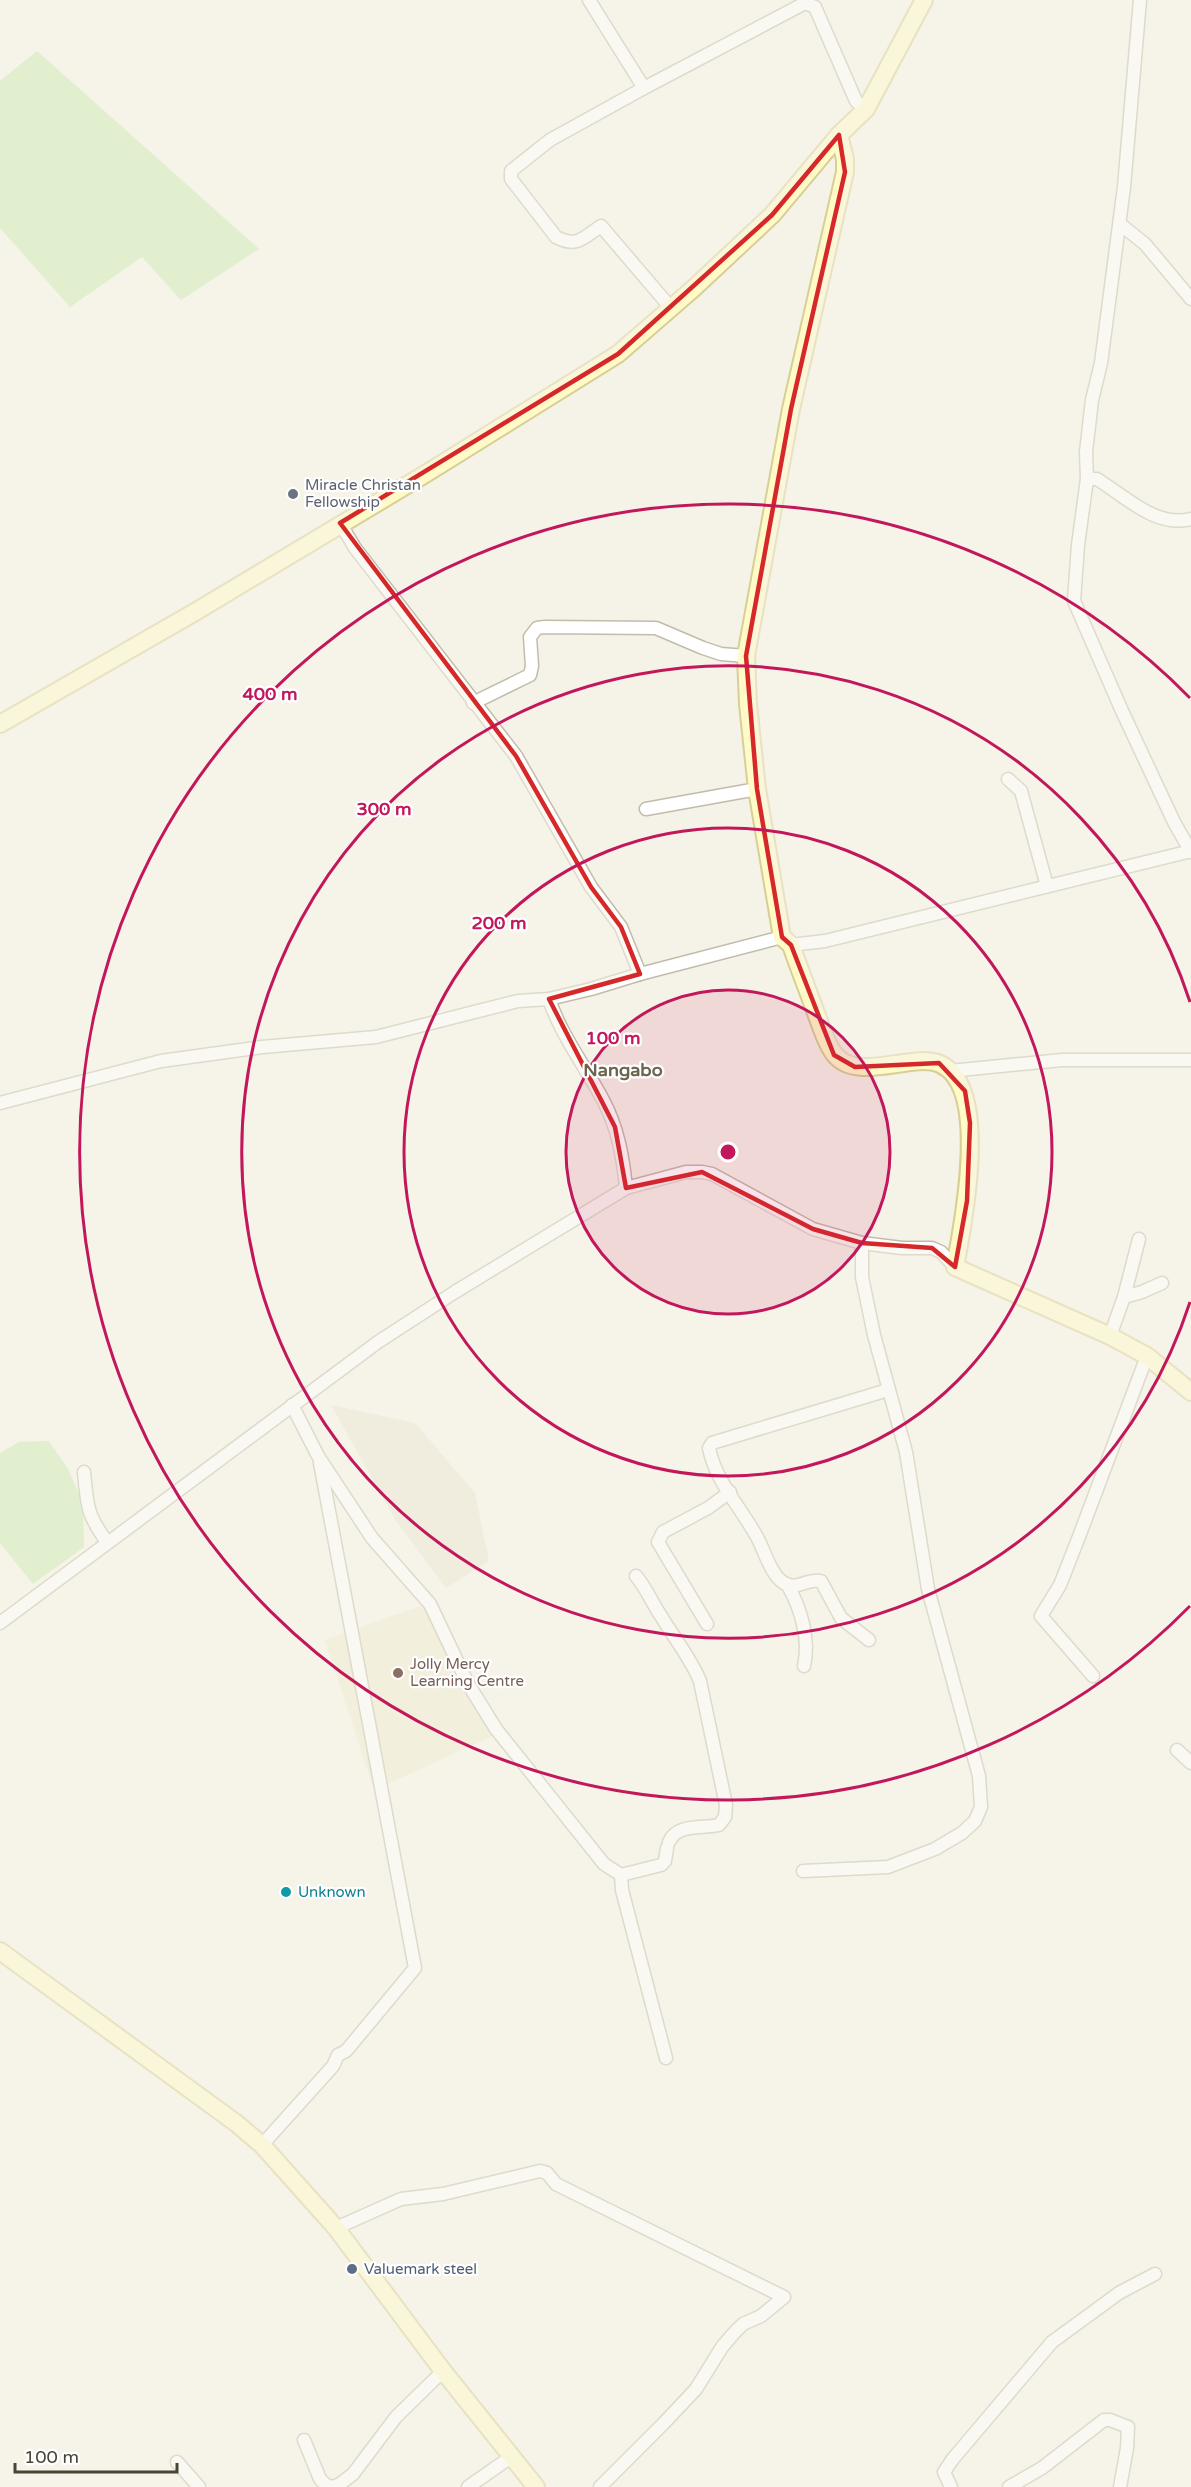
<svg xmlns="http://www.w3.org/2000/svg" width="1191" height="2487" font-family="'Varela Round',sans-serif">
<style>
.residential{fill:#e9e6d6}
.education{fill:#eeead1}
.green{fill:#c7ebaf}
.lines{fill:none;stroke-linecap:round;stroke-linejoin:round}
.street-casing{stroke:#c1bcaa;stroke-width:15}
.secondary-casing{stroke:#d7cf96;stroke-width:20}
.street{stroke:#fff;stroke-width:12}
.secondary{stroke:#fffac7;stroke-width:16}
.marked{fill:none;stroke:#d62828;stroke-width:4.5;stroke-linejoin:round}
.ring{fill:none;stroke:#c2185b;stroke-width:3}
.worship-dot{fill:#6b7280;stroke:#fff;stroke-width:2}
.education-dot{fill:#8d6e63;stroke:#fff;stroke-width:2}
.culture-dot{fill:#0f9aa8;stroke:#fff;stroke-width:2}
.service-dot{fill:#5c6f8a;stroke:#fff;stroke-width:2}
.labels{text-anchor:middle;stroke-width:4.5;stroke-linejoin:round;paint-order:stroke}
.worship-label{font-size:15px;fill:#5b616d;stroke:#fff;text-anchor:start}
.education-label{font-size:15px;fill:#785e54;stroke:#fff;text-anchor:start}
.culture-label{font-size:15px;fill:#0d838f;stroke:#fff;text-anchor:start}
.service-label{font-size:15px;fill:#4e5e75;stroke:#fff;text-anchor:start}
.quarter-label{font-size:18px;font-weight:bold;fill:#6c644d;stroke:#fff}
.centre{fill:#c2185b;stroke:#fff;stroke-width:3}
.ring-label{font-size:18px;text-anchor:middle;font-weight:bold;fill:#c2185b;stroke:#fff;stroke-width:4.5;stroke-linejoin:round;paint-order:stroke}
</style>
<rect width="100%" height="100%" fill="#f5f3e8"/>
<polygon class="residential" points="331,1405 415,1423 475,1493 489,1561 446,1588 396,1521"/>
<polygon class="education" points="426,1604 497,1734 374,1790 325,1640"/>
<g class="green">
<polygon points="37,51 259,249 181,300 142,257 70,307 0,228 0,81"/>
<polygon points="49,1441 68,1469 83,1503 84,1547 33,1584 0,1543 0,1453 19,1442"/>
</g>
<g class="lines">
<g class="street-casing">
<g id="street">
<polyline points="589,0 644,88 805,3 815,7 856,101 866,109"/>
<polyline points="1140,0 1124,187 1101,363 1092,400 1086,452 1087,479 1078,545 1074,601 1122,711 1174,822 1191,852"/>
<path d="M644,88l-94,52 -39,31v8l45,58c21,11 27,1 45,-11l70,82"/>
<polyline points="1120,224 1145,244 1191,299"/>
<path d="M1087,479h10c29,18 59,49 94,40"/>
<polyline points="340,523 355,548 516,756 591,887 621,927 640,974"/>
<polyline points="473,703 530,675 532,666 530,637 537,628 545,627 656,628 703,648 721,654 746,656"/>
<polyline points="1008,779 1021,791 1047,886"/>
<polyline points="646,809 757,789"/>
<polyline points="791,945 825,941 1191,851"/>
<path d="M549,999c12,36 36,67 54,101 15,28 20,57 23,88"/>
<polyline points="950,1071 1062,1060 1191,1060"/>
<polyline points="0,1103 161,1061 262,1047 376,1037 518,1001 549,999 591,989 640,974 782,937"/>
<polyline points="1124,1297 1142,1292 1162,1283"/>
<polyline points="1110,1336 1124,1297 1139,1239"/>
<polyline points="292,1405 318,1456 372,1538 430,1604 467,1682 496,1729 604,1864 621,1875 622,1890 666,2058"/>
<path d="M84,1472c3,33 3,43 23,70"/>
<path d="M636,1576c11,13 16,27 25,40 13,22 29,41 39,65l26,124 -1,12 -6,8c-17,4 -42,-2 -50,17"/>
<path d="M787,1584c14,24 23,55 17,82"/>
<polyline points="0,1623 378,1342 455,1292 626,1188 686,1172 702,1172 712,1174 813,1229 862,1243 902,1248 932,1248 941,1252 955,1267"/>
<polyline points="707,1624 658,1542 663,1532 708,1508 730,1492"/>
<path d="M869,1640l-28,-22 -20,-37c-13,-3 -25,10 -37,2 -13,-8 -19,-31 -26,-44 -15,-29 -43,-58 -49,-91l3,-5 176,-53"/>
<polyline points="1093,1676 1041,1616 1060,1585 1080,1534 1147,1356"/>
<polyline points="1177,1750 1191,1763"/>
<polyline points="803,1871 888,1867 935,1849 962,1833 975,1821 981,1807 979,1776 928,1589 906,1452 874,1335 862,1277 862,1243"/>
<polyline points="621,1875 661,1865 665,1861 667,1848"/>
<polyline points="262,2145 333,2066 338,2055 346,2051 415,1968 320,1463"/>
<polyline points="336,2228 401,2199 443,2194 540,2171 547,2173 556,2184 784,2297 761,2316 743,2324 734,2333 722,2347 696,2389 664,2423 600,2487"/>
<polyline points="304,2440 320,2479 326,2485 332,2487 340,2484 353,2474 396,2417 443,2371"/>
<polyline points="177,2462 199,2487"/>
<polyline points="468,2487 511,2457"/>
<polyline points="951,2487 944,2472 952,2460 1052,2342 1119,2293 1155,2274"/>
<polyline points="1009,2487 1042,2468 1104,2420 1110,2420 1128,2427 1127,2448 1120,2487"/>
</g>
</g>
<g class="secondary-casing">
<g id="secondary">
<path d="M924,0l-58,109 -27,26 6,24v13l-54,237 -45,247 2,48 9,85 25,148 9,8c8,23 17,46 25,68 5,13 10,31 19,42 23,28 78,-3 105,9 51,22 23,160 15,203l155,69 37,20 44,36"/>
<polyline points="0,724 195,612 427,473 618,354 694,288 772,215 839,135"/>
<polyline points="0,1951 236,2123 262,2145 336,2228 443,2371 536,2487"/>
</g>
</g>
<use href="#street" class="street"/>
<use href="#secondary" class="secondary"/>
</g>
<path d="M0 0H1191V2487H0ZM839,135l6,37 -54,237 -45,247 11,133 25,148 9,8 43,110 21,12 84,-4 26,28 5,32 -3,78 -12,66 -23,-19 -70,-5 -49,-14 -111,-57 -76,16 -11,-61 -66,-128 91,-25 -19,-47 -30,-40 -75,-131 -176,-233 278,-169 154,-139z" fill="#f5f3e8" fill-opacity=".55" fill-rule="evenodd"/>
<path class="marked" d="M839,135l6,37 -54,237 -45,247 11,133 25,148 9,8 43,110 21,12 84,-4 26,28 5,32 -3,78 -12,66 -23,-19 -70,-5 -49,-14 -111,-57 -76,16 -11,-61 -66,-128 91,-25 -19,-47 -30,-40 -75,-131 -176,-233 278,-169 154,-139z"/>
<circle cx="728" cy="1152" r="162" fill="#c2185b" fill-opacity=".12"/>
<g class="ring">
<circle cx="728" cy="1152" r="162"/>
<circle cx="728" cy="1152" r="324"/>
<path d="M1190 1302A486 486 0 1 1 1190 1002"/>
<path d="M1190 1606A648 648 0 1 1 1190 698"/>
</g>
<circle class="worship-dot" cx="293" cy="494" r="6"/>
<circle class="education-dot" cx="398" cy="1673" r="6"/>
<circle class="culture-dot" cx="286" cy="1892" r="6"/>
<circle class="service-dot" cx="352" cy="2269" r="6"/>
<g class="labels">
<g class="worship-label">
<text x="305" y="490">Miracle Christan<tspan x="305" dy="17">Fellowship</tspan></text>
</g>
<g class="education-label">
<text x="410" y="1669">Jolly Mercy<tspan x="410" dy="17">Learning Centre</tspan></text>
</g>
<g class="culture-label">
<text x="298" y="1897">Unknown</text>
</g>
<g class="service-label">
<text x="364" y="2274">Valuemark steel</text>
</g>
<g class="quarter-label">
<text x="623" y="1076">Nangabo</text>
</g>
</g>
<circle cx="728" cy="1152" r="9" class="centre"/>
<g class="ring-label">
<text x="270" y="700">400 m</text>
<text x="384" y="815">300 m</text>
<text x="499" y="929">200 m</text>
<text x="613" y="1044">100 m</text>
</g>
<path d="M15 2463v9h162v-9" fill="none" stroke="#484436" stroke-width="3"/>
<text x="24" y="2463" font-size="18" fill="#484436" stroke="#ffffff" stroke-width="4.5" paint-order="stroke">100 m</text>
</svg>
